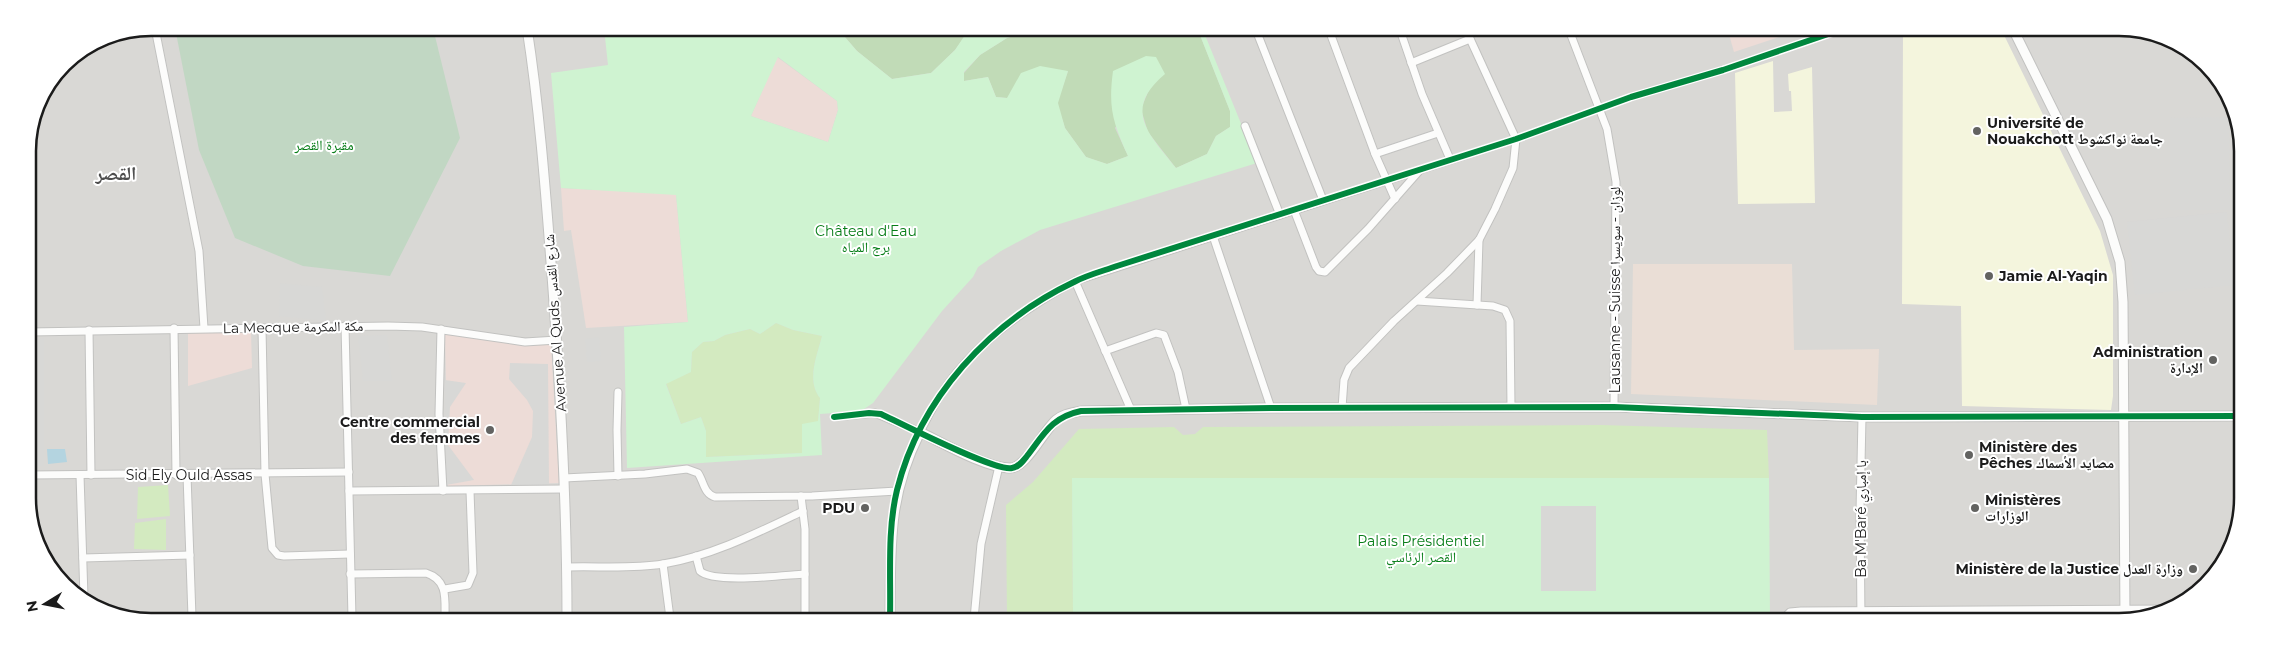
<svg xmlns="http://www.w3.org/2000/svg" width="2270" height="649" font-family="Montserrat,'Noto Naskh Arabic',sans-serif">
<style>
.residential{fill:#d9d8d5}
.commercial{fill:#eddcd7}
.education{fill:#f4f5dd}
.military{fill:#eaded6}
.grass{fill:#d3eac0}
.forest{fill:#c1dbb7}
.cemetery{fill:#c1d7c3}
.park{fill:#cff3d1;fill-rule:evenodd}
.parking{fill:#d8d8d6}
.water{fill:#b4d4e0}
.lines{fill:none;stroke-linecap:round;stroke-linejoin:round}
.minor-casing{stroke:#c2c2c0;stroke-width:9}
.tertiary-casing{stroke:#c2c2c0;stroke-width:11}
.minor{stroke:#fcfcfb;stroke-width:7}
.tertiary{stroke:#fcfcfb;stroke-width:9}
.cycleway-casing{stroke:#fff;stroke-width:9}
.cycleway{stroke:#00873e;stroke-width:6}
.poi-dot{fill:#636361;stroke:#fff;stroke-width:2}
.labels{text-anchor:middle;stroke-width:4;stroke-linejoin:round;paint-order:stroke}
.poi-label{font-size:14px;font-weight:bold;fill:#1b1b1b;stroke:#fff;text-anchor:start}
.park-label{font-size:14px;fill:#067d17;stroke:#fff}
.street-label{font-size:14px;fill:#1b1b1b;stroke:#fff}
.district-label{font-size:19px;font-weight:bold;fill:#4e4e4e;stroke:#fff}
.rim{fill:none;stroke:#1b1b1b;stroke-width:2.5}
</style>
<rect width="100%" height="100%" fill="#eae9e4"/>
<polygon class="residential" points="152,28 2150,32 2206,64 2240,128 2238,529 2200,591 2166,612 2126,621 120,617 64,585 30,521 28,144 37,104 64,64 104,37"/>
<g class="commercial">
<polygon points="1728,31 1797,31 1734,52"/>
<polygon points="777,57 837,101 838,110 828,142 751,116"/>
<polygon points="561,188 676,194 688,322 586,328 571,230 564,231"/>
<polygon points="188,331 251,332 252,368 188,386"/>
<polygon points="445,334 524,345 551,345 559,483 448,486"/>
</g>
<g class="education">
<polygon points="1903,31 2002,31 2100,231 2113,275 2113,396 2111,410 1962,406 1961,306 1902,304"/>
<polygon points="1773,61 1774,112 1792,111 1791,91 1789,91 1788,74 1812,67 1815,203 1738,204 1735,73"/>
</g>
<polygon class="military" points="1633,264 1792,264 1794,350 1879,349 1877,405 1631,394"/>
<g class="grass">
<path d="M776,323l17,7 29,6c-5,20 -16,44 -2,62l-2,24 -16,31 -96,4v-26l-5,-14 -20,7 -15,-41 25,-11 1,-20 11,-10 11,-1 11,-6 25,-6 10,5z"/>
<polygon points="1601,425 1767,430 1769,478 1072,478 1073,619 1007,619 1006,505 1033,482 1079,429 1174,427 1183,435 1195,434 1203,427"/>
<polygon points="168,485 170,516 137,519 138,487"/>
<polygon points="166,519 166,550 134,549 135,523"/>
</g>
<g class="forest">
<polygon points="838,29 969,29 969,31 955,50 931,73 892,79 857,51"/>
<polygon points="1071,29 1198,30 1230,111 1230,127 1216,136 1207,154 1176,168 1148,132 1141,109 1151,85 1156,57 1115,128 1128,156 1107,164 1086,157 1065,128 1057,103 1068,71 1007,98 996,97 988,77 964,81 964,73 980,55 1007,38 1031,31 1058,35"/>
</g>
<polygon class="cemetery" points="175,28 433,28 460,138 390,276 303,266 235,238 199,150"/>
<g class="park">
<path d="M604,28l234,1 19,22 35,28 39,-6 24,-23 14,-21h102l-13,6 -27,-4 -24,7 -27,17 -16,17v9l24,-4 8,20 11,1 14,-25 19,-7 28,5 -10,32 7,25 21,29 21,7 21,-8c-15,-33 -20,-48 -15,-85l33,-15 10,1 9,17c-43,36 -16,60 11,94l31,-14 9,-18 14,-9v-16l-32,-81h5l54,133 -217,67 -39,21 -23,16 -5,10 -31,34 -69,92 -12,8 -41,3 2,41 -195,13 -3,-141 64,-5 -12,-127 -115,-7 -10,-115 57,-8zM778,57l59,44 1,9 -10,32 -77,-26zM776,323l17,7 29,6c-5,20 -16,44 -2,62l-2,23 -16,3v29l-96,4v-26l-5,-14 -20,7 -15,-40 25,-12 1,-20 11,-10 11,-1 11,-6 25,-6 10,5z"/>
<polygon points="1072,478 1769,478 1770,621 1073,619"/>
</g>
<g class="parking">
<polygon points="2229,117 2230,210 2170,210 2170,118"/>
<polygon points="2227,212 2234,285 2135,295 2127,222"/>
<polygon points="280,283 322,287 326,321 279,316"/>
<polygon points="387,335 392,381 363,381 358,336"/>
<polygon points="599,337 601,361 587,362 585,339"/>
<polygon points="44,338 44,466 30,466 29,341"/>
<polygon points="510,363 548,364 549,485 511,485 532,437 533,411 527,400 509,379"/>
<polygon points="445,380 466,383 450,407 448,445 474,480 446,485"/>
<rect x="1541" y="506" width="55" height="85"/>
<rect x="1869" y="619" width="233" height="2"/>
</g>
<polygon class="water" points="47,449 65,449 67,462 48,464"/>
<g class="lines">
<g class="minor-casing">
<g id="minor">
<polyline points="155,28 199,251 204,328"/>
<polyline points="1256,30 1323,200"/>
<polyline points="1329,30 1375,154 1395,199"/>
<polyline points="1400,30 1422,94 1450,159"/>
<polyline points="1569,30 1607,129 1616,182 1614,407"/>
<polyline points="1411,63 1470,39"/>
<polyline points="1245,126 1280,215"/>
<polyline points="1375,154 1438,133"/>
<polyline points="1294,210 1316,267 1319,271 1325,272 1368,229 1420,170"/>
<polyline points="1213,236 1271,408"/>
<polyline points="1075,281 1131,410"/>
<polyline points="1417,301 1493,306 1505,310 1510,321 1511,407"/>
<polyline points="1477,305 1479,240"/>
<polyline points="345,326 352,618"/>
<polyline points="174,328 176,475"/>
<polyline points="262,328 265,474 272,548 278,555 284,556 350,554"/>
<polyline points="441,329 439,414 443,491"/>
<polyline points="89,330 91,475"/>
<polyline points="29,332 388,326 422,327 525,342 557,340"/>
<polyline points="1105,351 1156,333 1164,335 1178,372 1186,409"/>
<polyline points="1342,408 1344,380 1349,368 1394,321 1447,273 1479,240 1495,209 1513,168 1516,139 1466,30"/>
<path d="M834,417l41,-4 45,19c7,-13 14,-28 23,-41 32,-48 82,-83 132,-110l441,-142 115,-42 92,-27 114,-39"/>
<polyline points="30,475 349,472"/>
<polyline points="80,475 84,597"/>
<polyline points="187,475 192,617"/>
<polyline points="618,476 617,430 618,392"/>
<path d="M564,478l81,-4 42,-5 11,4c6,9 6,21 17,24l97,-1 85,-5"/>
<polyline points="349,491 564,489"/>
<polyline points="801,496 805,529 805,619"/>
<path d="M696,556l4,15c13,13 85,4 105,3"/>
<polyline points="83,558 190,555"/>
<polyline points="663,564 670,618"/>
<path d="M567,567c32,-1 65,2 96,-3 49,-8 96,-32 140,-53"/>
<path d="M350,574l76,-1c22,7 19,26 19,45"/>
<polyline points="445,589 468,585 473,573 470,491"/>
<polyline points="974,619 981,544 999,466"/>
<polyline points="1781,621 1790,612 1801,611 2172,609"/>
<polyline points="1861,621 1860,512 1862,417"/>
</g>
</g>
<g class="tertiary-casing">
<g id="tertiary">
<path d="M527,28c12,78 18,156 24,234 9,119 16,237 16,356"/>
<polyline points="2014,31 2107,219 2120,262 2123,302 2125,621"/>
<path d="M890,619c1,-71 -3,-121 30,-187 23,11 64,35 89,36 16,2 35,-38 47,-48 7,-6 16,-7 25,-9l190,-3 343,-1 248,10 377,-1"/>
</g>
</g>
<use href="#minor" class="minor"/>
<use href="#tertiary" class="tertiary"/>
<g class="cycleway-casing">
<g id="cycleway">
<path d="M834,417l35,-4 12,1c21,10 115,58 131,54 7,-1 11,-7 15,-12 17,-22 25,-39 54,-45l190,-3 343,-1 248,10 377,-1"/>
<path d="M890,619c1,-43 -3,-88 7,-129 23,-92 93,-168 177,-208 13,-7 29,-11 43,-16l399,-127 115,-42 92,-27 114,-39"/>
</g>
</g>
<use href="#cycleway" class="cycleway"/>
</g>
<g class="poi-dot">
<circle cx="1977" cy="131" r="5"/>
<circle cx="1989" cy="276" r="5"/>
<circle cx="2213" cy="360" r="5"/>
<circle cx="490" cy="430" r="5"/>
<circle cx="1969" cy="455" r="5"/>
<circle cx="865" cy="508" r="5"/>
<circle cx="1975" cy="508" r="5"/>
<circle cx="2193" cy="569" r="5"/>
</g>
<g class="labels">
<g class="poi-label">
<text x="1987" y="128">Université de<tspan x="1987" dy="16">Nouakchott جامعة نواكشوط</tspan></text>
<text x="1999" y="281">Jamie Al-Yaqin</text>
<text x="2203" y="357" text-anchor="end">Administration<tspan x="2203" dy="16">الإدارة</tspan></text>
<text x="480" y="427" text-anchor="end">Centre commercial<tspan x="480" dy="16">des femmes</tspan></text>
<text x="1979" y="452">Ministère des<tspan x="1979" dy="16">Pêches مصايد الأسماك</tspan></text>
<text x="1985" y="505">Ministères<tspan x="1985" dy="16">الوزارات</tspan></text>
<text x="855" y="513" text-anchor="end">PDU</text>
<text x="2183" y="574" text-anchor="end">Ministère de la Justice وزارة العدل</text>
</g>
<g class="park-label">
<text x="324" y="150">مقبرة القصر</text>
<text x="866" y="236">Château d'Eau<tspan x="866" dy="16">برج المياه</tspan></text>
<text x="1421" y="546">Palais Présidentiel<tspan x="1421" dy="16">القصر الرئاسي</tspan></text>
</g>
<g class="street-label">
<text transform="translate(1615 290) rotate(-90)" y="5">Lausanne - Suisse لوزان - سويسرا</text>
<text transform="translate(555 323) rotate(-94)" y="5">Avenue Al Quds شارع القدس</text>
<text transform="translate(293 327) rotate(-1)" y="5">La Mecque مكة المكرمة</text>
<text x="189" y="480">Sid Ely Ould Assas</text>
<text transform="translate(1861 519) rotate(-90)" y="5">Ba M'Baré با إمباري</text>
</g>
<g class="district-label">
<text x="116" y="180">القصر</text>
</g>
</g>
<path d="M0 0H2270V649H0ZM151 36H2119A115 115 0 0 1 2234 151V498A115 115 0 0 1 2119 613H151A115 115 0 0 1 36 498V151A115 115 0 0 1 151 36Z" fill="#fff" fill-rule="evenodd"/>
<path class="rim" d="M151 36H2119A115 115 0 0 1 2234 151V498A115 115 0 0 1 2119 613H151A115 115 0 0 1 36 498V151A115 115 0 0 1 151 36Z"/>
<g transform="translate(45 604) rotate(260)" stroke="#ffffff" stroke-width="4" paint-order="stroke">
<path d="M0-4L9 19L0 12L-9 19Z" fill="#1b1b1b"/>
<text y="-8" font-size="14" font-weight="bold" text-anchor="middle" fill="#1b1b1b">N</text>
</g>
</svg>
